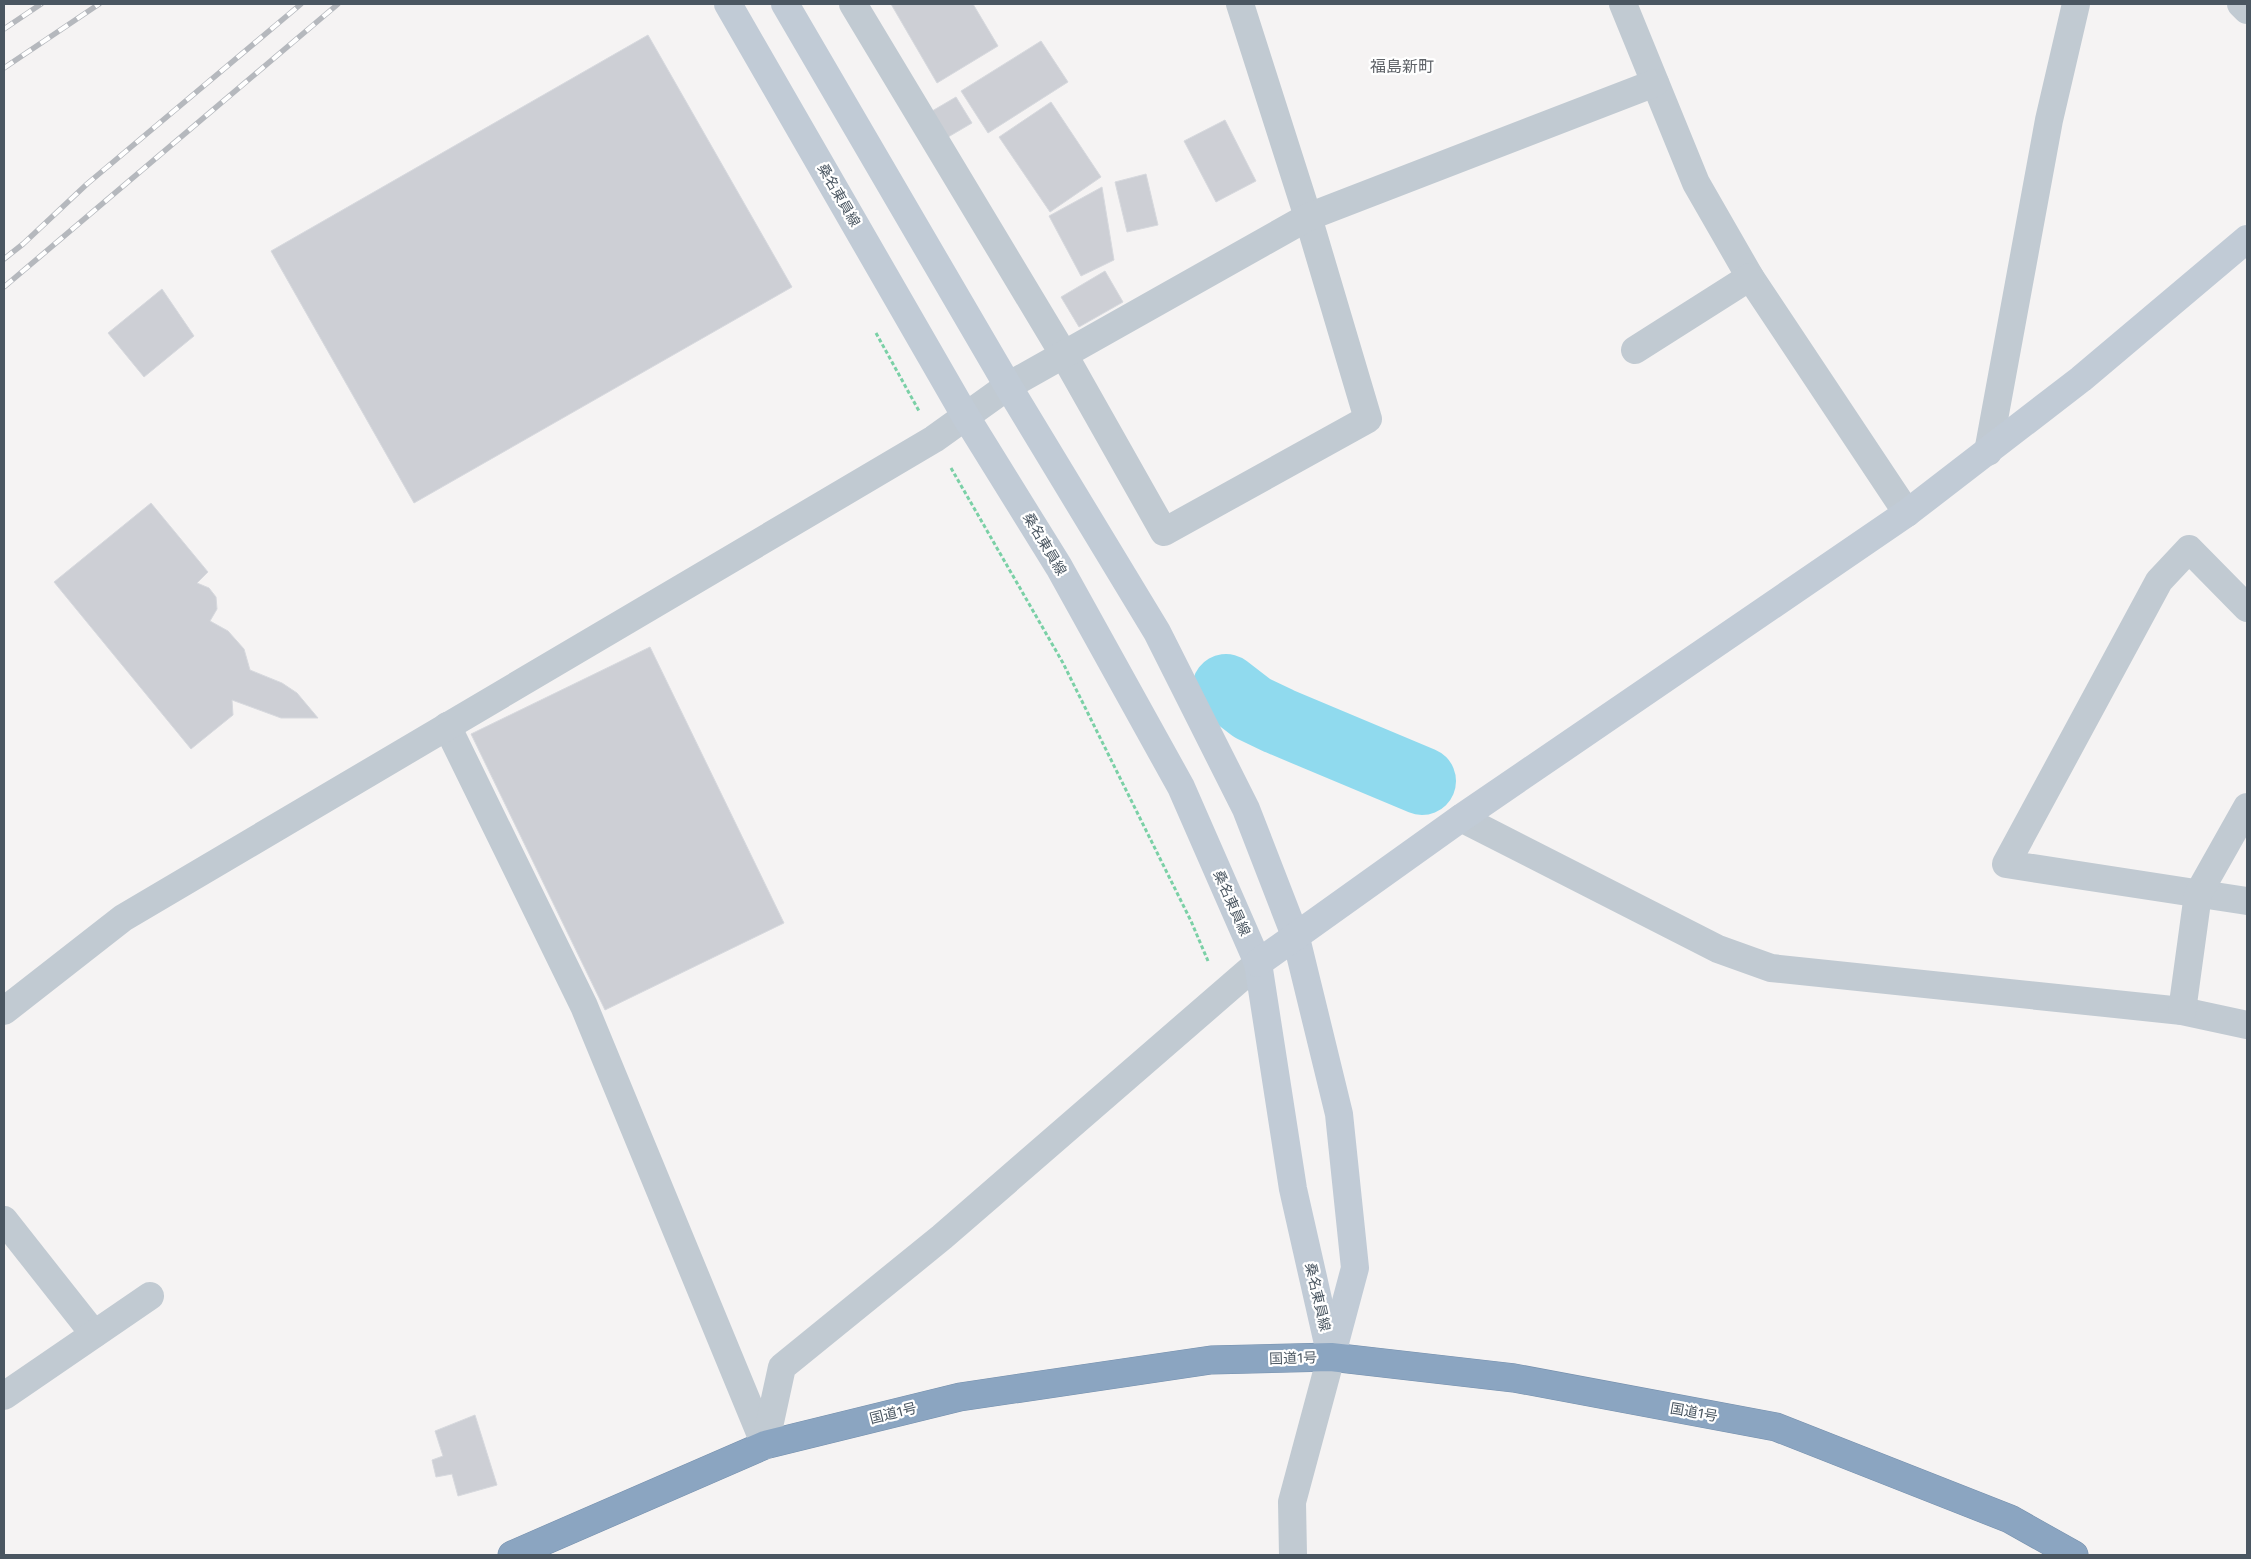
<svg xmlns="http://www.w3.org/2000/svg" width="2251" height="1559" font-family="'Fira Sans','Noto Sans JP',sans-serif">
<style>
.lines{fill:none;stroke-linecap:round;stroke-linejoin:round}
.river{stroke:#90daee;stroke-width:68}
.building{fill:#cdcfd5;stroke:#d7d9de}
.highway-casing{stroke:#7690ad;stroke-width:29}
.path{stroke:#7ad0a6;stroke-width:3;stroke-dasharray:4 2.5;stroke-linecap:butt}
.street{stroke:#c1cad2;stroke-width:28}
.secondary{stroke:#c1cbd6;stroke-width:28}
.highway{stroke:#8ba5c1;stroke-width:28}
.rail-casing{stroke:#b5b8bd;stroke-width:5.5}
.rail{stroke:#fff;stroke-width:4;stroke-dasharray:11;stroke-linecap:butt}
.labels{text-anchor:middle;stroke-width:4.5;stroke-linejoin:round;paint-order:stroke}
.street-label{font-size:14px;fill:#4a5661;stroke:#fff}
.quarter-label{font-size:16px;fill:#5f6368;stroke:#fff}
</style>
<rect width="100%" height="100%" fill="#f5f3f3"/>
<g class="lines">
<polyline class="river" points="1226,688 1252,708 1279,721 1422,781"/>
</g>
<g class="building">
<polygon points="891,4 973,4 998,46 937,83"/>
<polygon points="648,35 792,287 414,503 271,251"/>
<polygon points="1041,41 1068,82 988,133 961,91"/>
<polygon points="956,97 972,123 943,140 927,114"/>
<polygon points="1051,102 1101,177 1050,212 999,137"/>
<polygon points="1225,120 1256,181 1216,202 1184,141"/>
<polygon points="1146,174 1158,225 1127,232 1115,182"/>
<polygon points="1102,187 1114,260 1081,276 1049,216"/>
<polygon points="1105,271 1123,302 1079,327 1061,297"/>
<polygon points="162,289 194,336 144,377 108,333"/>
<polygon points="151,503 208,572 197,583 209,588 216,597 217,609 210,621 228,631 244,649 250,670 282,683 297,693 318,718 281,718 232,700 233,715 191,749 54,582"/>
<polygon points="650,647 784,923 605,1010 471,734"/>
<polygon points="475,1415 497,1485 458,1496 452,1474 436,1477 432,1460 443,1456 435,1431"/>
</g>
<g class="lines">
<g class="highway-casing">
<polyline id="highway" points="512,1555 765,1445 960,1397 1211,1360 1331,1357 1514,1378 1776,1427 2010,1519 2074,1555"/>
</g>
<g class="path">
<polyline points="876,333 919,411"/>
<polyline points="951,468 1063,663 1191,921 1208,961"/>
</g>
<g class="street">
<polyline points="853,4 1064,355 1164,532 1368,419 1308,217 1240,4"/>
<polyline points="1623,4 1696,183 1750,277 1907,513"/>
<polyline points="2241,4 2247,10"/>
<polyline points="1635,350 1750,277"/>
<polyline points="1988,452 2049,120 2076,4"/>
<polyline points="2247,608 2189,549 2159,581 2006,864 2247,901"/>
<polyline points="447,726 584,1006 765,1445"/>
<polyline points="1461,818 1718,949 1771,968 2182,1011 2247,1025"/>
<polyline points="4,1011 123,918 934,439 1008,386 1308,217 1655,83"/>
<polyline points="2182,1011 2198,894 2247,807"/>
<polyline points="4,1220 94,1334"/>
<polyline points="4,1396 150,1296"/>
<polyline points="765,1445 782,1367 942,1237 1258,963"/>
<polyline points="1293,1555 1292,1502 1331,1357"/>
</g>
<g class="secondary">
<polyline points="728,4 966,417 1059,567 1181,787 1258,963 1293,1189 1331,1357"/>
<polyline points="785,4 1008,386 1157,632 1246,809 1296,938 1339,1114 1355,1268 1332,1354"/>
<polyline points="1258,963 1461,818 1907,513 2081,379 2247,239"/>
</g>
<use href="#highway" class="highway"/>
<g class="rail-casing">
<g id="rail">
<polyline points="4,29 41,4"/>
<polyline points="4,68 99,4"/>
<polyline points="4,259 23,244 87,184 301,4"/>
<polyline points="4,287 338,4"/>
</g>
</g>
<use href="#rail" class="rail"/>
</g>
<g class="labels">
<g class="street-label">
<text transform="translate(839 195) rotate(60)" y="5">桑名東員線</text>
<text transform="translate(1045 544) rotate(59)" y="5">桑名東員線</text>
<text transform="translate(1232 903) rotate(66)" y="5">桑名東員線</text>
<text transform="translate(1318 1297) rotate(77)" y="5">桑名東員線</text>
<text transform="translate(1293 1358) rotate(-2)" y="5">国道1号</text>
<text transform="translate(1694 1412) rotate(10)" y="5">国道1号</text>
<text transform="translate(893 1413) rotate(-14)" y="5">国道1号</text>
</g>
<g class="quarter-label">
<text x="1402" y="72">福島新町</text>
</g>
</g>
<rect width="2251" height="1559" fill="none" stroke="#4a5661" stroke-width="10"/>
</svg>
